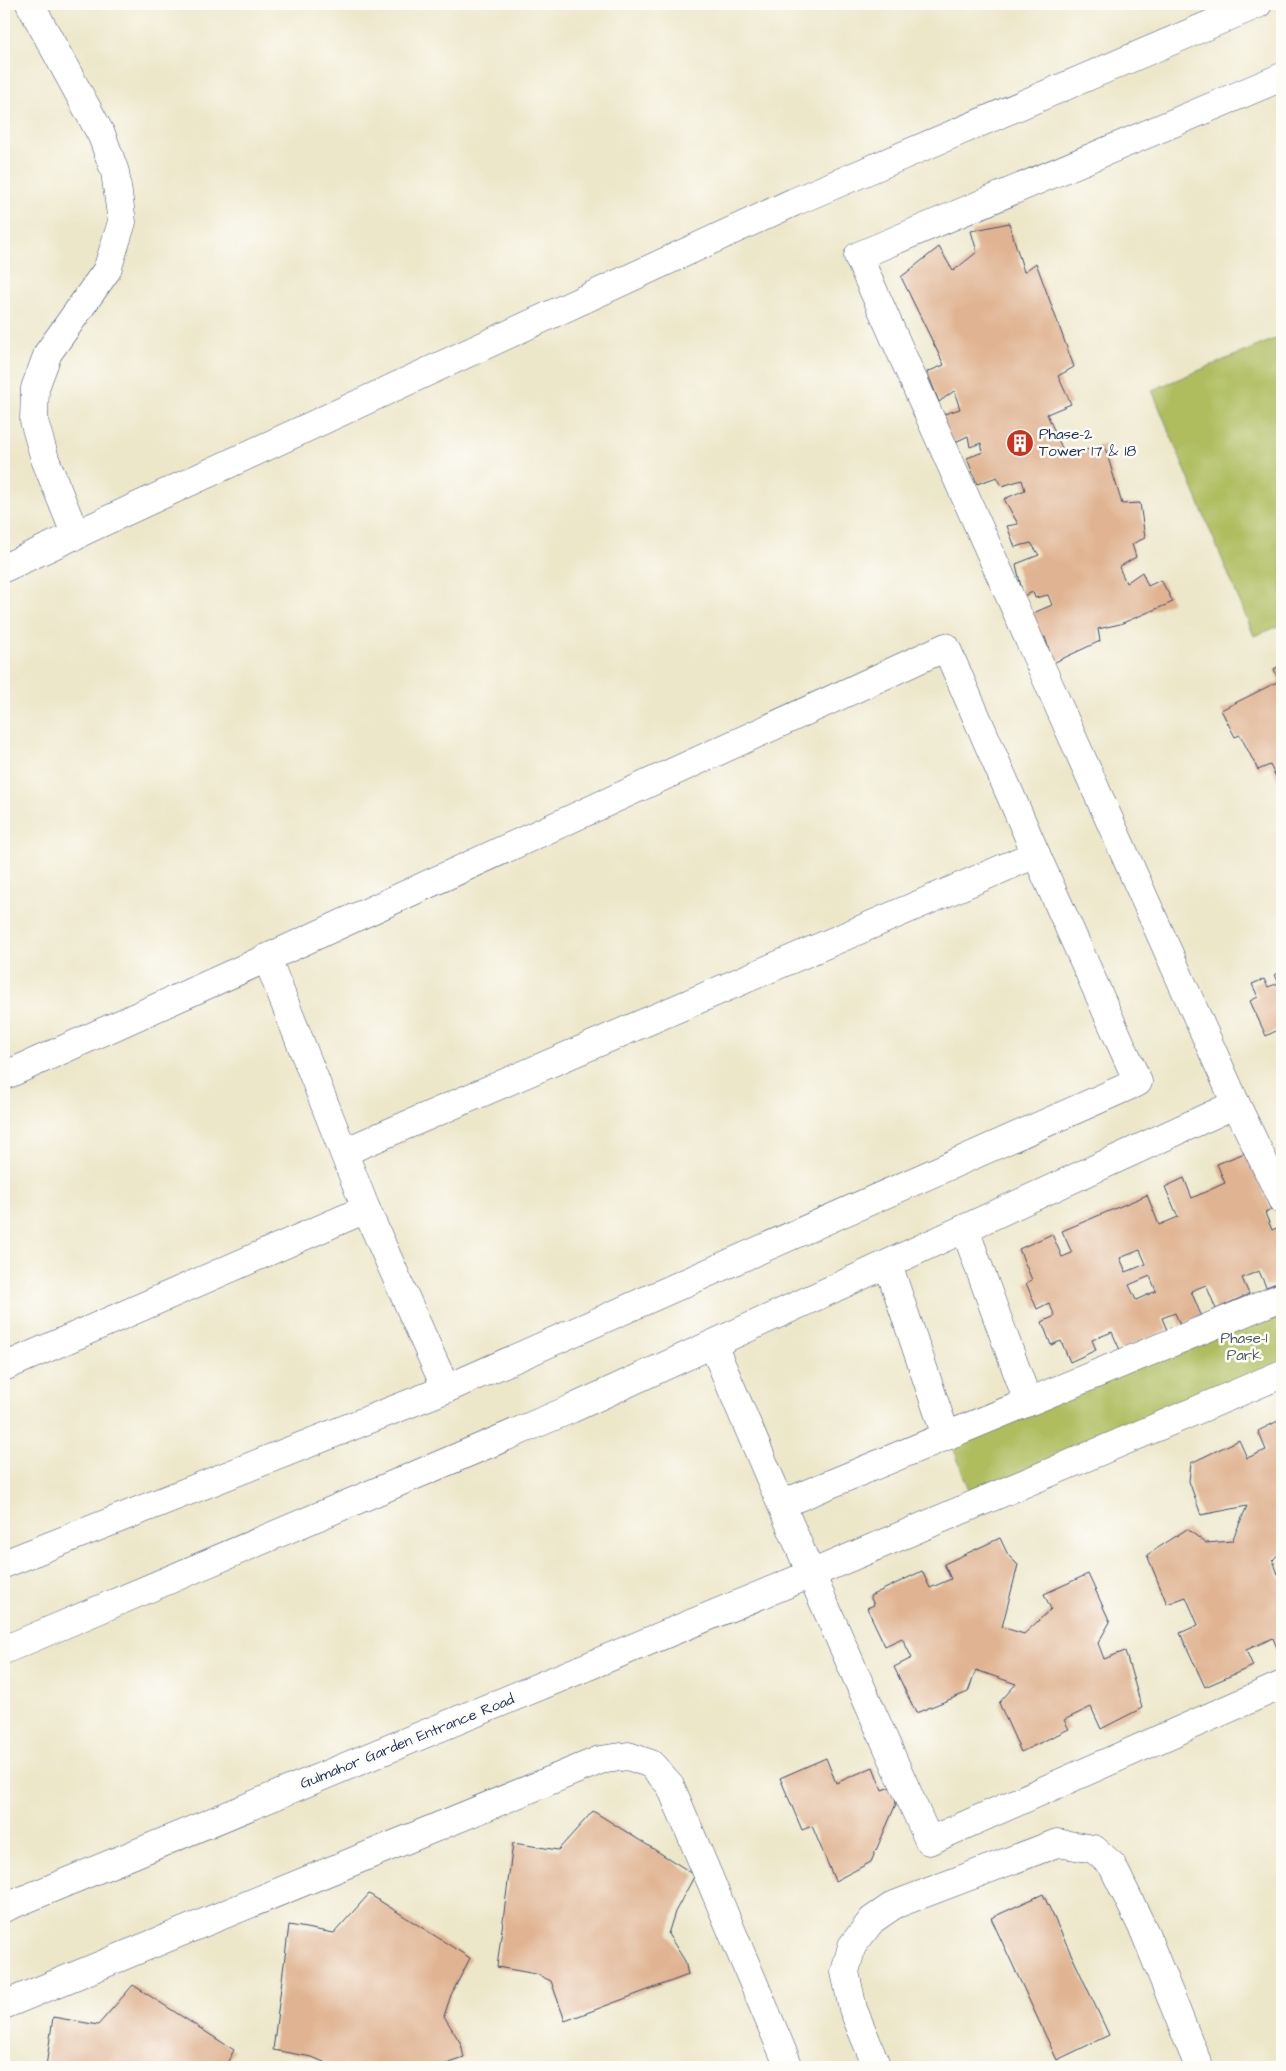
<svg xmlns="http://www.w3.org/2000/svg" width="1286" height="2071" font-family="'Architects Daughter',sans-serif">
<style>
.green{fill:#afbd5f;stroke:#65765e}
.building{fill:#e0b492;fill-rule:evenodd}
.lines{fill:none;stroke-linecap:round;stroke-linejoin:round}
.minor-casing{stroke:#3a4b6e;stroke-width:29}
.minor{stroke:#fff;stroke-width:28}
.labels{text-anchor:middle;stroke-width:5;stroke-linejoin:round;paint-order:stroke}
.poi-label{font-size:15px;fill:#1b2f5e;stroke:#fdfcf7;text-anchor:start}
.park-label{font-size:15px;fill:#475a5e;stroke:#fdfcf7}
.street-label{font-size:15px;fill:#1b2f5e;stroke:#fdfcf7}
</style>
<rect width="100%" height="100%" fill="#fdfcf7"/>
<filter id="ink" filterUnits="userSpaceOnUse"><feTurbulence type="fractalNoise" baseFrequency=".02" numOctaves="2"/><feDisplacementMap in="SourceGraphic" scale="10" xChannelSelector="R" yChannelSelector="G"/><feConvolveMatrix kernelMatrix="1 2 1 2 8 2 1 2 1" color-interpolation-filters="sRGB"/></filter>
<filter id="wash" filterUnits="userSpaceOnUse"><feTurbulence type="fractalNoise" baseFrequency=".0096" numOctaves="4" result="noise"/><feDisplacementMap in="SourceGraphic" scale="20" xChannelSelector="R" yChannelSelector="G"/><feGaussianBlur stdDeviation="1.12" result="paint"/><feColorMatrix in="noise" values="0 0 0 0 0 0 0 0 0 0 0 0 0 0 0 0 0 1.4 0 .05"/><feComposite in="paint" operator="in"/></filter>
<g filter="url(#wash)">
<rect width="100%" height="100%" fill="#ede7ca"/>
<g class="green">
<polygon points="1282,336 1282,625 1254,636 1152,390"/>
<polygon points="1282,1297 1282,1363 971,1496 951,1441"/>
</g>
<g id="blocks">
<g class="building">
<polygon points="1009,223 1024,272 1036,263 1074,367 1058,376 1071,404 1047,414 1066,457 1104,444 1122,504 1140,503 1145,538 1132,544 1136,557 1119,567 1126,583 1142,572 1148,586 1161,580 1173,602 1120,624 1098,629 1100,641 1053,663 1045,637 1035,639 1031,614 1052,605 1048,595 1035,598 1033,592 1023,596 1016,564 1039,555 1031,543 1015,547 1007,526 1018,524 1004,499 1025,490 1022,480 1002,486 997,477 977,484 967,458 983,452 981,443 970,447 968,436 947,446 938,416 960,409 954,391 939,402 927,372 944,365 901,277 939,247 953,271 977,252 971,231"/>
<polygon points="1282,665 1282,789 1270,765 1258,770 1240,735 1235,737 1221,710 1279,681 1274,669"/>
<polygon points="1282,971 1282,1028 1266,1036 1250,1001 1258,997 1252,984 1264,979 1268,987 1279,983 1275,975"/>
<polygon points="1282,1058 1282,1069 1278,1060"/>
<path d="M1247,1152l24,58 -6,3 7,17 7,-3 3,8v46l-16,6 -7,-16 -17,7 7,16 -33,15 -10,-24 -15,6 10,24 -21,10 -5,-12 -13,5 5,12 -47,20 -8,-18 -20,8 4,10 -26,12 -9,-21 -10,4 -9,-23 13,-6 -6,-13 -12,6 -11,-26 6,-3 -13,-31 33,-15 10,23 10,-4 -10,-22 85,-36 12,30 19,-8 -13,-30 19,-9 8,20 33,-15 -8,-19zM1140,1250l6,14 -20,8 -6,-14zM1150,1276l6,15 -20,9 -7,-15z"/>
<polygon points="1282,1419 1282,1550 1273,1560 1280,1580 1282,1580 1282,1652 1279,1653 1273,1638 1246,1650 1253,1666 1205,1687 1180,1633 1198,1625 1186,1597 1167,1604 1147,1555 1187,1529 1206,1543 1232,1541 1247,1506 1201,1515 1189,1481 1191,1463 1239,1440 1247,1458 1266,1450 1258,1431"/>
<polygon points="1000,1538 1008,1555 1018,1565 1002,1627 1024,1634 1051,1609 1044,1594 1088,1574 1110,1622 1098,1643 1104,1659 1125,1651 1142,1708 1101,1729 1091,1707 1064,1720 1069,1729 1021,1752 999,1703 1016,1684 976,1670 968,1692 916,1713 894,1667 912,1658 902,1638 885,1646 867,1608 874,1605 870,1596 922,1571 930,1588 951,1579 944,1564"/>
<polygon points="826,1758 836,1783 873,1767 882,1790 893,1786 896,1804 871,1862 835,1881 812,1826 802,1830 780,1778"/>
<polygon points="593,1811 695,1875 675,1912 668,1934 685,1961 688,1975 565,2021 551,1981 536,1974 497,1967 513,1843 558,1850"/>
<polygon points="369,1894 470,1958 451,1995 444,2016 461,2044 464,2058 438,2067 327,2067 326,2063 312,2057 273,2050 289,1925 334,1933"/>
<polygon points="1043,1894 1109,2035 1057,2060 991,1918"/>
<polygon points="133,1985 234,2050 225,2067 46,2067 53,2017 98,2025"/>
</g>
</g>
</g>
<g filter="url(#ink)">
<use href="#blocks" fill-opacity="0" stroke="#3a4b6e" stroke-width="1"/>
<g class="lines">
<g class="minor-casing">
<g id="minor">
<polyline points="30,4 102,136 115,172 122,222 107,270 48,353 35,388 34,421 45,459 76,536"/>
<polyline points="1282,77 858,256 1236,1104 1282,1200"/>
<polyline points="4,568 794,202 1258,4"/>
<polyline points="267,958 366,1209 446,1389"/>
<polyline points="4,1076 267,958 946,647 1036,854 1138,1082 446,1389 4,1564"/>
<polyline points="344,1152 1036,854"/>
<polyline points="965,1229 1028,1402"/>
<polyline points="888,1264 946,1436"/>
<polyline points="713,1345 811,1574 929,1841 1282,1685"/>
<polyline points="4,1367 366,1209"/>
<polyline points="782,1504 1282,1297"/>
<polyline points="4,1650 571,1409 1236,1104"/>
<polyline points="4,1908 811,1574 1282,1374"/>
<polyline points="4,2005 600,1760 628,1756 651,1764 670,1785 789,2067"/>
<polyline points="877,2067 853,2009 845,1972 852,1946 872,1920 894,1905 1057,1843 1094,1849 1112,1865 1145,1933 1199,2067"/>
</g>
</g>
<use href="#minor" class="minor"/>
</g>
</g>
<defs>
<g id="building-disc" transform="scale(1.4375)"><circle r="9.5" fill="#c8321e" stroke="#fdfcf7"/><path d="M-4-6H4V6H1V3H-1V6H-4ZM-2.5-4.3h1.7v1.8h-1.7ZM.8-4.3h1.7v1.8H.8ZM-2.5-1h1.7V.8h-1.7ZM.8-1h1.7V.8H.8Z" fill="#fff"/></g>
</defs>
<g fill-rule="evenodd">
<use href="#building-disc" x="1020" y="443"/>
</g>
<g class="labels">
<g class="poi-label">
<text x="1039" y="439">Phase-2<tspan x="1039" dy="17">Tower 17 &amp; 18</tspan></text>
</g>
<g class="park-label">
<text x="1244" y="1343">Phase-1<tspan x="1244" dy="17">Park</tspan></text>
</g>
<g class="street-label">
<text transform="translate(407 1741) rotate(-22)" y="5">Gulmahor Garden Entrance Road</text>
</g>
</g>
<rect width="1286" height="2071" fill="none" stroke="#fdfcf7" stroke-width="20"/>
</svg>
